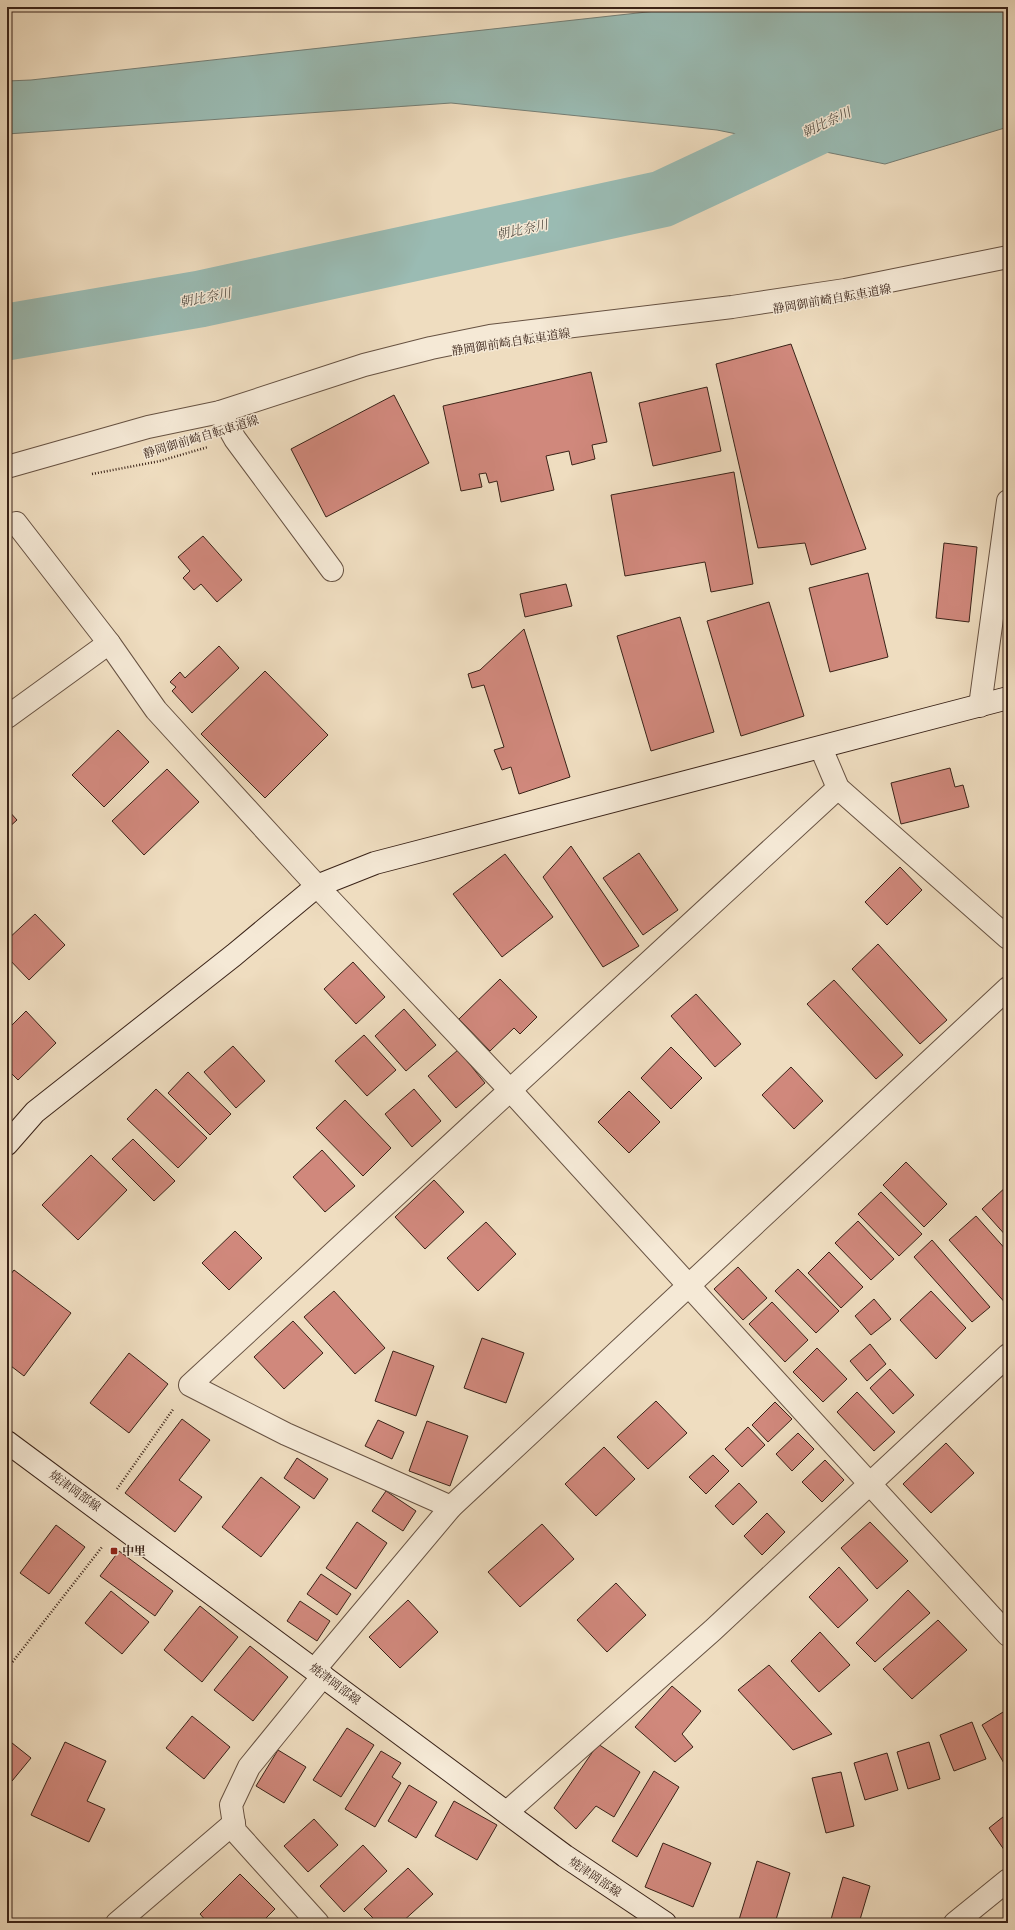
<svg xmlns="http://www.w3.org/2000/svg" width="1015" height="1930" font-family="Vollkorn,'Noto Serif JP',serif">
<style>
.water{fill:#9abbb3;stroke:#747e75}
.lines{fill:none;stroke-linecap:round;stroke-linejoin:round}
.river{stroke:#9abbb3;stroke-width:57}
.building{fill:#d0887c;stroke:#3a2318}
.street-casing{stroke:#675242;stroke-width:24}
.secondary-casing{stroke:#3a2318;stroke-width:24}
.path{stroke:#3a2318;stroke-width:2.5;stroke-dasharray:1 2;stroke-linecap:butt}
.street{stroke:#f5e9d6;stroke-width:22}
.secondary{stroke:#f5e9d6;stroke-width:22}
.poi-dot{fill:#8f2418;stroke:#f5e9d6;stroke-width:1.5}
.labels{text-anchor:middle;stroke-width:3;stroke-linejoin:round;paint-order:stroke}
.street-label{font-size:12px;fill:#3a2318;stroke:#f5e9d6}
.poi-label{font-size:12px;font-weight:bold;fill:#3a2318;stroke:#f5e9d6;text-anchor:start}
.water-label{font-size:13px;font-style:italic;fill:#575146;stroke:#f5e9d6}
</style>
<rect width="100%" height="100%" fill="#efddc0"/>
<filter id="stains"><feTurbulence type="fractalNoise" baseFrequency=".005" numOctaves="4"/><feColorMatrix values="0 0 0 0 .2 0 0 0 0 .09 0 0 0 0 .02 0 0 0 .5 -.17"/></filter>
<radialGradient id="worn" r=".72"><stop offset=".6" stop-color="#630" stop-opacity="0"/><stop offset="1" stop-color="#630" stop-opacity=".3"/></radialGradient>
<g class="water">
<polygon points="692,7 1008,7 1008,127 885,164 717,130 451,103 7,134 7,81 31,80"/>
<polygon points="91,318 7,338 7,327"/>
</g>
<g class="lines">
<polyline class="river" points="7,332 200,299 662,199 852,110"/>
</g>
<g class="building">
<polygon points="791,344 866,549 811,565 805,543 758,548 716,364"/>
<polygon points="591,372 607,442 592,445 595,459 572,465 569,451 546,456 554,490 501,502 497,481 489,483 486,473 479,474 482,487 461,491 443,406"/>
<polygon points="707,387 721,451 653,466 639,403"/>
<polygon points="394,395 429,463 326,517 291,449"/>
<polygon points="734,472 753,584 711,592 705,562 625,576 611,495"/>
<polygon points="203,536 242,580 217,602 201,584 194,590 183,578 190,571 178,557"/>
<polygon points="944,543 977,547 969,622 936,618"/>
<polygon points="868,573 888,657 830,672 809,588"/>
<polygon points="566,584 572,606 525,617 520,594"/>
<polygon points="769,602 804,716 741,736 707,621"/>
<polygon points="680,617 714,732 651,751 617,636"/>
<polygon points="524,629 570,777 519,794 511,767 502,770 494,750 504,747 484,685 472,688 468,674 480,670"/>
<polygon points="219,646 239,668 192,713 172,691 176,687 170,682 180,672 185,678"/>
<polygon points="265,671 328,735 265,798 201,734"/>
<polygon points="118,730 149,762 104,807 72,775"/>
<polygon points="950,768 955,787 963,785 969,807 901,824 891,783"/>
<polygon points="167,769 199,802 144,855 112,821"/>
<polygon points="7,809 17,820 7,829"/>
<polygon points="571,846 639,946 603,967 543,877"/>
<polygon points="639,853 678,910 643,935 603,878"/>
<polygon points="505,854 553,917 502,957 453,894"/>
<polygon points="900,867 922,890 887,925 865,902"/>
<polygon points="35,914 65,945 29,980 7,957 7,940"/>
<polygon points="878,944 947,1020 920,1044 852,969"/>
<polygon points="353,962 385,997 356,1024 324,989"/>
<polygon points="500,979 537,1017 520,1034 514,1028 490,1051 459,1019"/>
<polygon points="834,980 903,1055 876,1079 807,1004"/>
<polygon points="696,994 741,1044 715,1067 671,1016"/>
<polygon points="404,1009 436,1045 406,1071 375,1036"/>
<polygon points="26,1011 56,1043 18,1080 7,1069 7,1030"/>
<polygon points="364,1035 396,1070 367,1096 335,1061"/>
<polygon points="233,1046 265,1081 236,1108 204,1072"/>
<polygon points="671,1047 702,1078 671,1109 641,1078"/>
<polygon points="458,1050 485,1083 456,1108 428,1076"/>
<polygon points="791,1067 823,1101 794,1129 762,1095"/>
<polygon points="188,1072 231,1114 210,1135 168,1093"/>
<polygon points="156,1089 207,1138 178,1168 127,1119"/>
<polygon points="414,1089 441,1121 412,1147 385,1114"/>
<polygon points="629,1091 660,1122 629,1153 598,1122"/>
<polygon points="345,1100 391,1148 363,1176 316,1128"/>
<polygon points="133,1139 175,1181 154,1201 112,1159"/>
<polygon points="322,1150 355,1186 325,1212 293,1177"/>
<polygon points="91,1155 127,1190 78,1240 42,1205"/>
<polygon points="906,1162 947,1204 924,1227 883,1185"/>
<polygon points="434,1180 464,1212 425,1249 395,1217"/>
<polygon points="1008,1185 1008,1238 982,1209"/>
<polygon points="881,1192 922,1234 899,1256 858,1214"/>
<polygon points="976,1216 1008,1252 1008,1306 949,1240"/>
<polygon points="858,1221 894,1259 871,1280 835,1243"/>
<polygon points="486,1222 516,1254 478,1291 447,1258"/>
<polygon points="235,1231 262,1258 229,1290 202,1263"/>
<polygon points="932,1240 990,1307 972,1322 914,1257"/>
<polygon points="829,1252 863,1287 841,1308 808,1273"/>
<polygon points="738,1267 767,1298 743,1320 714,1289"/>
<polygon points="798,1269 839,1311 816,1333 775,1291"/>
<polygon points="14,1270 71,1313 24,1376 7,1363 7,1279"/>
<polygon points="334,1291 385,1348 355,1374 304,1317"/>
<polygon points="931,1291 966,1328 936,1359 900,1320"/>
<polygon points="874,1299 891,1319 871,1335 855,1316"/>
<polygon points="772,1302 808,1340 785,1362 749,1324"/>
<polygon points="293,1321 323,1353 284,1389 254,1357"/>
<polygon points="482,1338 524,1353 506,1403 464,1388"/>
<polygon points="870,1344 886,1364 867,1381 850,1361"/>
<polygon points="817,1348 847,1379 823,1402 793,1372"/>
<polygon points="393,1351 434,1366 416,1416 375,1401"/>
<polygon points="129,1353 168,1384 129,1433 90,1403"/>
<polygon points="890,1369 914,1395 893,1414 870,1388"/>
<polygon points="857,1392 895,1432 874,1451 837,1412"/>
<polygon points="656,1401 687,1433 648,1469 617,1437"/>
<polygon points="775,1402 792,1419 768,1442 752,1425"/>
<polygon points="182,1419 210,1440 179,1480 202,1497 175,1532 125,1493"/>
<polygon points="378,1420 404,1432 392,1459 365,1446"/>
<polygon points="427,1421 468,1436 450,1486 409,1471"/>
<polygon points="748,1427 765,1445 742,1467 725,1449"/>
<polygon points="798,1433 814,1449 792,1471 776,1454"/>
<polygon points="946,1443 974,1473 931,1513 903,1484"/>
<polygon points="604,1447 635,1479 596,1516 565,1484"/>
<polygon points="713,1455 729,1471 706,1494 689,1477"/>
<polygon points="297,1458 328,1479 314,1499 284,1478"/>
<polygon points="825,1460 844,1480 822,1502 802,1482"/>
<polygon points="261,1477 300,1507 261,1557 222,1527"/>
<polygon points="739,1483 757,1502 733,1525 715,1506"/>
<polygon points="386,1491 416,1511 403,1531 372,1511"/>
<polygon points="767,1513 785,1532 762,1555 744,1536"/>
<polygon points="357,1522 387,1543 356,1589 326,1568"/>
<polygon points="870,1522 908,1561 877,1589 841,1548"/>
<polygon points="542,1524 574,1559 520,1607 488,1572"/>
<polygon points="56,1525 85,1547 49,1594 20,1573"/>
<polygon points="119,1551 173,1591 155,1616 100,1576"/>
<polygon points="839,1567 868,1600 838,1628 809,1597"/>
<polygon points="321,1574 351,1594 337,1615 307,1594"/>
<polygon points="616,1583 646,1615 607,1652 577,1620"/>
<polygon points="908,1590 930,1613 875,1662 856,1643"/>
<polygon points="111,1591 149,1622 122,1654 85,1623"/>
<polygon points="408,1600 438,1632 400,1668 369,1637"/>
<polygon points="300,1601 330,1621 317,1641 287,1621"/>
<polygon points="200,1606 238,1637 202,1682 164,1650"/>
<polygon points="938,1620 967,1650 912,1699 883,1669"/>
<polygon points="820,1632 850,1665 819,1692 791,1661"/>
<polygon points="250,1646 288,1677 253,1721 214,1690"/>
<polygon points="769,1665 832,1734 793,1750 738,1690"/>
<polygon points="672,1686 701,1711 682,1734 693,1747 675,1762 635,1727"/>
<polygon points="1008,1709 1008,1764 1005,1765 982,1725"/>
<polygon points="192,1716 230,1747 204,1779 166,1748"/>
<polygon points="972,1722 986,1759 954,1771 940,1735"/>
<polygon points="347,1728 374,1745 341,1797 313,1780"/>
<polygon points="7,1739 31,1758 12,1781 7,1777"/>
<polygon points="65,1742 106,1761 87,1801 105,1809 89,1842 31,1815"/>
<polygon points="929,1742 940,1779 908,1789 897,1752"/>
<polygon points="598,1744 640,1772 614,1817 596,1806 576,1829 554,1808"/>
<polygon points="278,1750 306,1767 284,1803 256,1786"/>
<polygon points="381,1751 401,1763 392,1777 401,1783 375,1827 345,1809"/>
<polygon points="887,1753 898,1790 865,1800 854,1763"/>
<polygon points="654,1771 679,1787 637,1857 612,1841"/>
<polygon points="841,1772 854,1826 826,1833 812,1778"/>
<polygon points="409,1785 437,1802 416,1838 388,1821"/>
<polygon points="454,1801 497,1825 477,1860 435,1836"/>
<polygon points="1008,1813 1008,1853 1007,1854 989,1828"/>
<polygon points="314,1819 338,1845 308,1872 284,1846"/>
<polygon points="663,1843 711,1863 693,1907 645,1887"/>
<polygon points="363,1845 387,1871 344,1912 320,1886"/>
<polygon points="757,1861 790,1873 775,1923 738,1923"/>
<polygon points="408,1868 433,1894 401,1923 378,1923 364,1909"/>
<polygon points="240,1874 275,1909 261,1923 208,1923 200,1914"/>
<polygon points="843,1877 870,1886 859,1923 830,1923"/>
</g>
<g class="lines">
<g class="street-casing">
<g id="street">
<polyline points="220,412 235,439 332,570"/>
<polyline points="7,467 148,427 220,412 364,365 431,348 490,336 732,307 845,290 1008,257"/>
<polyline points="16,523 109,643 156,710 317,886 510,1090 1008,1635"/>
<polyline points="980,706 1008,501"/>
<polyline points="7,717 109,643"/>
<polyline points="821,748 838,788 1008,938"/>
<polyline points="451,1507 286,1434 190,1385 838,788"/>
<polyline points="315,1669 451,1507 1008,988"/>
<polyline points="507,1812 713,1630 1008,1355"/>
<polyline points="117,1923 234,1823"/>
<polyline points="318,1923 235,1831 231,1805 249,1767 323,1676"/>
<polyline points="955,1923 1008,1880"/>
</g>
</g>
<g class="secondary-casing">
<g id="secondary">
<polyline points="7,1144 35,1112 234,955 317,886 375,863 1008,698"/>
<polyline points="7,1442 565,1856 665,1923"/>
</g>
</g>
<g class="path">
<polyline points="92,474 160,461 208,447"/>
<polyline points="117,1489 174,1408"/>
<polyline points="7,1669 102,1547"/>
</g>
<use href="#street" class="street"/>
<use href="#secondary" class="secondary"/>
</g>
<rect class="poi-dot" x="110" y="1547" width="8" height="8" rx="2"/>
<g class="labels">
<g class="street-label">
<text transform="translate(832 299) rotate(-10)" y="4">静岡御前崎自転車道線</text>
<text transform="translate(511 342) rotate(-9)" y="4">静岡御前崎自転車道線</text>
<text transform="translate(201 437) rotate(-17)" y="4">静岡御前崎自転車道線</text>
<text transform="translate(75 1491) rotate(36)" y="4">焼津岡部線</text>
<text transform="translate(335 1684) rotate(37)" y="4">焼津岡部線</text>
<text transform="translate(595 1877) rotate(34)" y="4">焼津岡部線</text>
</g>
<g class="poi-label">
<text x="122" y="1555">中里</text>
</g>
<g class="water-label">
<text transform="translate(826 122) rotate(-25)" y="5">朝比奈川</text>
<text transform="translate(522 229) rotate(-12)" y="5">朝比奈川</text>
<text transform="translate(205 297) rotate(-11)" y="5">朝比奈川</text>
</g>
</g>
<rect width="1015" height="1930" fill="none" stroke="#efddc0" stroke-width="24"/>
<rect x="8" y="8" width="999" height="1914" fill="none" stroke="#3a2318" stroke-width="2"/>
<rect x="12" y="12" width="991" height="1906" fill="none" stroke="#3a2318"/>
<rect width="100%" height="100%" filter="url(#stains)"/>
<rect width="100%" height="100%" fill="url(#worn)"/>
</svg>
